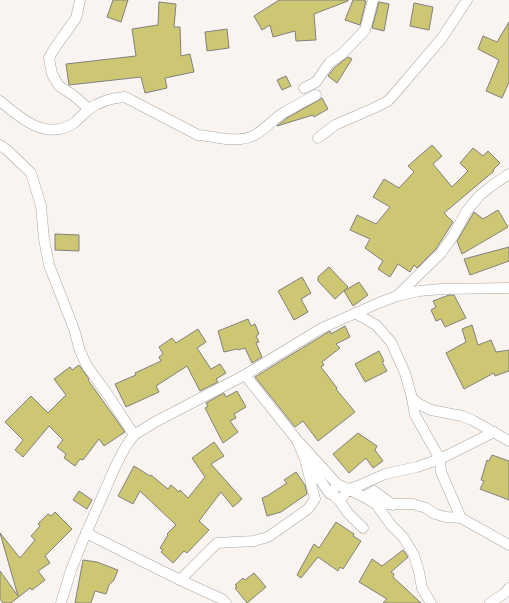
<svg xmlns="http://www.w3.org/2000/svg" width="509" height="603" font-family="Figtree,sans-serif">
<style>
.building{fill:#cdc773;stroke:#81817c}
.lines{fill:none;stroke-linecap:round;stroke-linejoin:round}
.minor-casing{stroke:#aaa6a1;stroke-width:11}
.minor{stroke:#fff;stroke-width:10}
</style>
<rect width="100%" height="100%" fill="#f9f4ef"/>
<g class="building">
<polygon points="113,0 128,0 121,22 107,17"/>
<polygon points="279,0 348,0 348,1 314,14 316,40 296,41 295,31 273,37 270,25 262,30 254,16"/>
<polygon points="353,0 363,0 366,1 360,25 345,20"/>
<polygon points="159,2 176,4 174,27 180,27 181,56 190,54 194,72 165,78 167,88 145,93 141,77 69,85 66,64 136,56 132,29 158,25"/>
<polygon points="379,2 389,4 384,31 372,28"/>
<polygon points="414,3 433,7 429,30 410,26"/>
<polygon points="509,22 509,82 502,98 486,91 499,60 478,49 483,36 497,42"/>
<polygon points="227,29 229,48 207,51 205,32"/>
<polygon points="348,57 352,59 337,83 328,76 335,67"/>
<polygon points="286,76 291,86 282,90 277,80"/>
<polygon points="322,98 328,109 314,117 313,115 277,126 287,118"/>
<polygon points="432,145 442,156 433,164 452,187 468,171 460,163 473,148 483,156 488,151 500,163 493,170 494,171 444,213 453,222 436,249 417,268 414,265 410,272 398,264 390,277 378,269 383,261 365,248 370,239 350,230 357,215 376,224 390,207 373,197 384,179 399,188 414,172 408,166"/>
<polygon points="498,210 508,227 462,254 457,241 474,212 483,219"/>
<polygon points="55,234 79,235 79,251 55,250"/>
<polygon points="509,247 509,261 470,275 464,259"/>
<polygon points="329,267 348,287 335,299 318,281 318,277"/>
<polygon points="302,277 311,293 301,299 308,312 294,320 278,291"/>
<polygon points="359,282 368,295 353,306 344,291"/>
<polygon points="449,295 454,295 466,318 445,327 441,319 436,321 431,310 436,307 433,301"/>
<polygon points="248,319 251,326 255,324 259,334 256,336 259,342 256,343 262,357 252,363 245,348 238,350 237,349 224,352 218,331"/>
<polygon points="472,325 478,345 491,340 496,352 509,350 509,371 495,376 494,373 464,389 446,353 466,342 462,329"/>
<polygon points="345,326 350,337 336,344 340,348 322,362 324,365 321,367 337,388 336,389 355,412 318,441 303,421 295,427 255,377 325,334 330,331 331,334"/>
<polygon points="198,329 206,342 197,348 211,369 220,364 226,373 216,379 218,382 200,391 187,366 156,386 159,392 126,407 115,384 136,375 135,373 161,361 159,357 163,354 159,347 172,338 176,343"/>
<polygon points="379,351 384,361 382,362 387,371 365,382 355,364"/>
<polygon points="79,365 89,379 88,380 125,432 104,446 99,439 83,460 80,459 75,466 64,458 66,454 57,447 63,440 49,426 23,457 15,450 23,440 5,422 31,396 48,413 66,395 54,379 70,367 72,370"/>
<polygon points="237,391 246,407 234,414 236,418 230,421 238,432 223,443 205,408 208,406 206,403 224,393 226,397"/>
<polygon points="358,433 377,446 375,450 383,461 373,468 366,458 349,473 333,454"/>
<polygon points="214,442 224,456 211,464 242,499 233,507 221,492 199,521 209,530 187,553 184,551 173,563 161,552 163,550 160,548 168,535 167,534 176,525 140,491 133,504 118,496 134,466 150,476 151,475 168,489 171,485 179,492 180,490 188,498 205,477 192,458"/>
<polygon points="492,455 509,461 509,500 480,489 484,481 481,480 487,460 489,461"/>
<polygon points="296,472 305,485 307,494 281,512 267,516 262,498 267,496 287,483 284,480"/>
<polygon points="79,491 92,500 87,509 73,500"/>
<polygon points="55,512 72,529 45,556 50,563 38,571 45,580 32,590 30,588 11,603 3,603 0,599 0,571 18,596 0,533 20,558 35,540 31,536 40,526 38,524 48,514 51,516"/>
<polygon points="336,522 354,534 353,536 361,541 343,569 340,567 338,571 318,557 301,578 297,575 314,544 319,548"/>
<polygon points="403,550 408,557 391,572 394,574 393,577 421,603 383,603 387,599 359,582 372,559 382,566"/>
<polygon points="83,560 97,562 118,570 114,580 109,585 106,594 95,591 91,603 75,603"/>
<polygon points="254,573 266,587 247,603 235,588 237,587 235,585 243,578 245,580"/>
</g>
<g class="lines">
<g class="minor-casing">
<g id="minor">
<polyline points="80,0 76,18 54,49 49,58 52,74 59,86 73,95 89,109"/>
<polyline points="304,88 316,82 330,62 342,54 365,30 373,0"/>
<path d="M0,101c21,18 47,40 74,22 5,-4 9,-9 14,-13 10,-8 24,-12 37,-13l73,38c15,1 29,6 43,4 18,-1 28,-17 42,-26 10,-6 22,-12 33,-18"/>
<polyline points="318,138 335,125 374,108 388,101 396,92 442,38 467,0"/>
<polyline points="0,145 7,150 31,173 41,206 44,239 49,265 74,329 80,351 87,366 108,395 134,435"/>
<polyline points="397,296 441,253 453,236 466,212 479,196 490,187 509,174"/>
<polyline points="355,313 376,325 391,342 405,373 412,398 419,404 431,410 462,416 472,420 509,441"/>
<polyline points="412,398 415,415 440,459 441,472 461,518"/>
<polyline points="300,443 337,484 348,489 358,486 385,474 417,467 440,459 494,432"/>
<polyline points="309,464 330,494 332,494 337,484"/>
<polyline points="335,497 340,501 347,512 363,528"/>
<polyline points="364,497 374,491 393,505"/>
<polyline points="340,501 348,489 364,497 376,504 413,504 426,508 435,514 446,517 461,518 509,545"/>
<polyline points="376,504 391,525 403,537 414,555 419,572 422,588 431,603"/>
<path d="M86,533c45,22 89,46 136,66l4,4"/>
<polyline points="180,580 217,543 254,541 268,537 308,509 315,499 305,459 297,440 245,375"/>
<polyline points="61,603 71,570 81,545 116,465 126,446 134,435 155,422 245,375 322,328 381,302 397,296 419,291 442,289 509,288"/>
<polyline points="490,603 505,593 509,588"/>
</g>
</g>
<use href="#minor" class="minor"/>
</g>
</svg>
